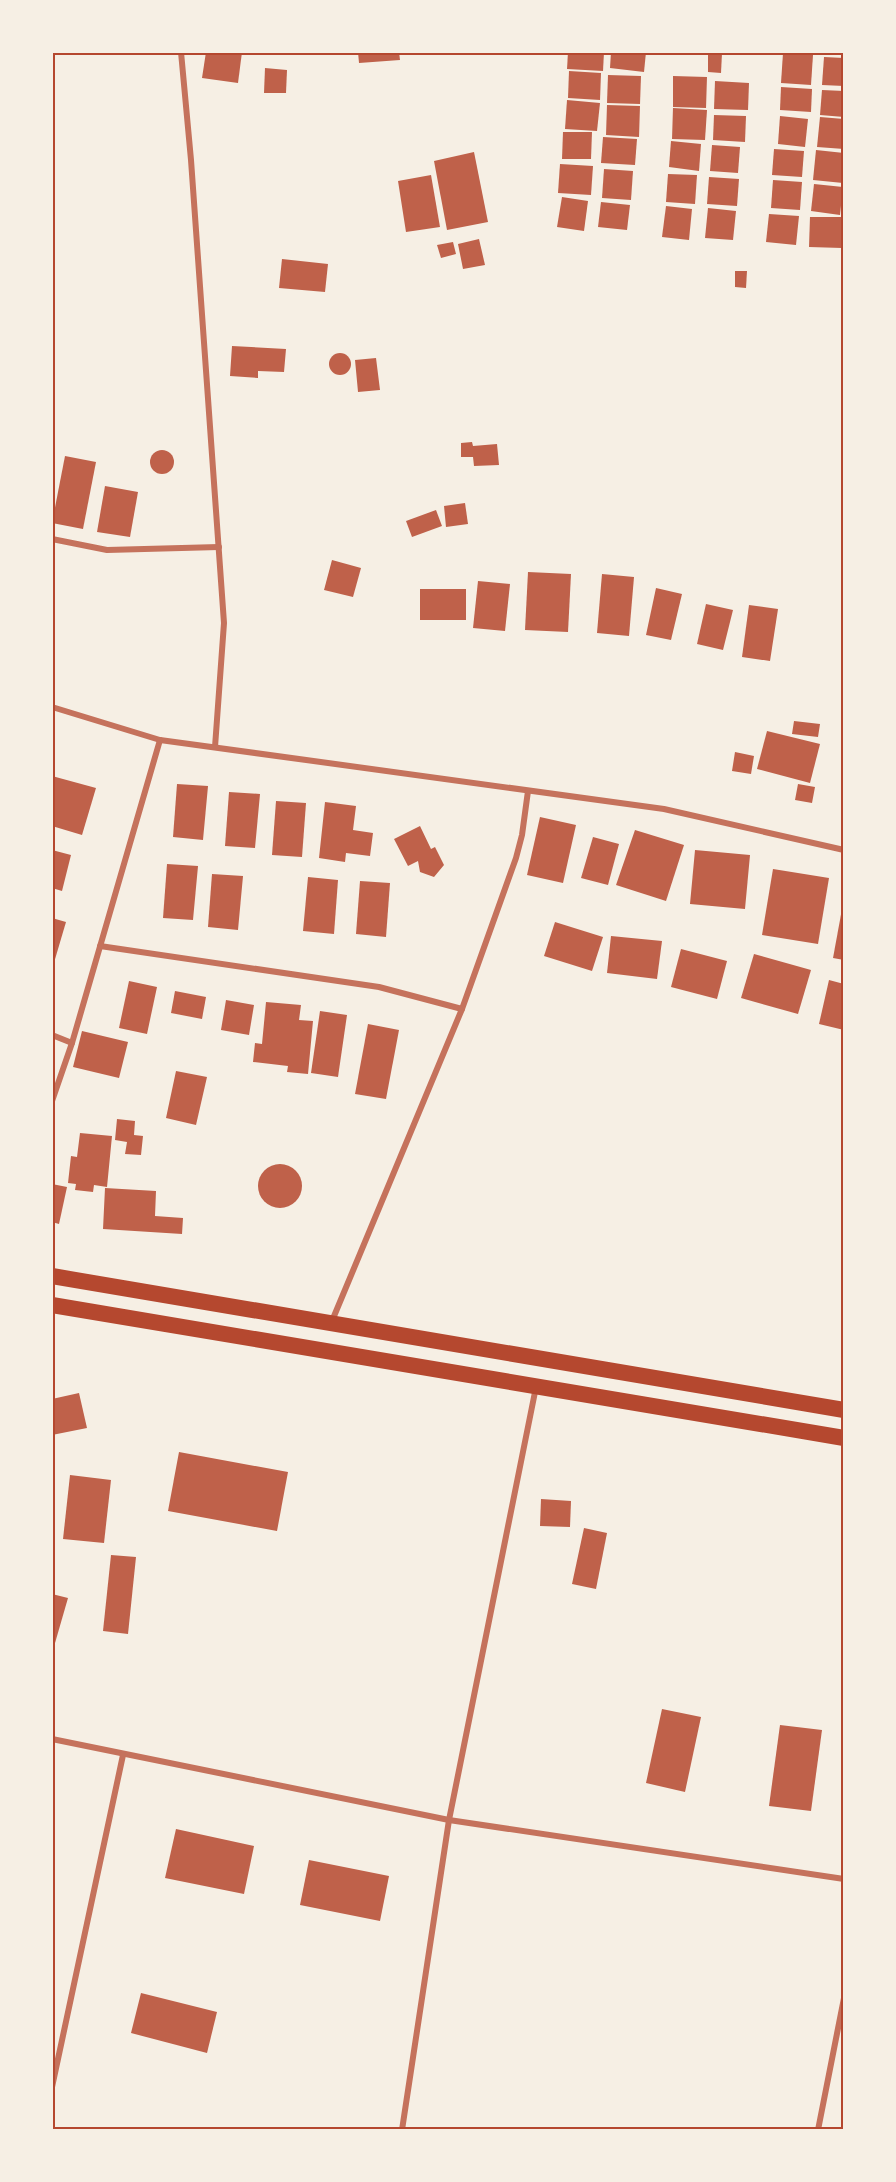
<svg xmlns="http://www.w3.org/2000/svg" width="896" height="2182" font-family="Rubik,sans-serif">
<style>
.building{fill:#bf614a}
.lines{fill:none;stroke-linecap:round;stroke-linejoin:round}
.minor{stroke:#c5725c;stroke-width:6}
.trunk{stroke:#b5482f;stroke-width:16}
.neatline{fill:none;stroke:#b5482f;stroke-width:2}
</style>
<rect width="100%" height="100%" fill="#f6efe4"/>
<g class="building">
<polygon points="206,52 242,52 238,83 202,78"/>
<polygon points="358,52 399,52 400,60 359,63"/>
<polygon points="568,52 604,52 603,71 567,69"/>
<polygon points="611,52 646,52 644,72 610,68"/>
<polygon points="708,53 722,53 721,73 708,72"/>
<polygon points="783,53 813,55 811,85 781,83"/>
<polygon points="824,57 844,58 844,86 822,85"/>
<polygon points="265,68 287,70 286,93 264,93"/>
<polygon points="569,71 601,73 600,100 568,98"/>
<polygon points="608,75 641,76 640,104 607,103"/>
<polygon points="673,76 707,77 706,108 673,107"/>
<polygon points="715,81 749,83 748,110 714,109"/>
<polygon points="781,87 812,89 811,112 780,110"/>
<polygon points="822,90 844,91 844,117 820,115"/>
<polygon points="567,100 600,103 597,131 565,129"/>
<polygon points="607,105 640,106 639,137 606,135"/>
<polygon points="673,108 707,110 705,140 672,139"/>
<polygon points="714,115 746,116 745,142 713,140"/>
<polygon points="780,116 808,119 805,147 778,144"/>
<polygon points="820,117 844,119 844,149 817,147"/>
<polygon points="563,132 592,132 591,159 562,159"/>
<polygon points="603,137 637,139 635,165 601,163"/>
<polygon points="671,141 701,144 699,171 669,167"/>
<polygon points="712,145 740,147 738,173 710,171"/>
<polygon points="774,149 804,151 802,177 772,175"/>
<polygon points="816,150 844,153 843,183 813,180"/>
<polygon points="474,152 488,222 447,230 434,161"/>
<polygon points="560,164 593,166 591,195 558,193"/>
<polygon points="604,169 633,171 631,200 602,198"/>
<polygon points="668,174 697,175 695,204 666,202"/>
<polygon points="431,175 440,227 406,232 398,181"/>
<polygon points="709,177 739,179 737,206 707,204"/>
<polygon points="773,180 802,182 800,210 771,208"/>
<polygon points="814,184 843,187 840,215 811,211"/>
<polygon points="562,197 588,201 584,231 557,227"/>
<polygon points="601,202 630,205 627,230 598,227"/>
<polygon points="666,206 692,209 689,240 662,237"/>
<polygon points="708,208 736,211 733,240 705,238"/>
<polygon points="769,214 799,216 796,245 766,242"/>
<polygon points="810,217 843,217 842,248 809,247"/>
<polygon points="479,239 485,265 463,269 458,244"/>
<polygon points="453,242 456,254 441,258 437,245"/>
<polygon points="282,259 328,264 325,292 279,288"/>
<polygon points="735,271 747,271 746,288 735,287"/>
<polygon points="232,346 286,349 284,372 258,371 258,378 230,376"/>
<circle cx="340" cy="364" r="11"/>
<polygon points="376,358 380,390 358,392 355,360"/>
<polygon points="472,442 473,446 497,444 499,465 474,466 473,457 461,457 461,443"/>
<circle cx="162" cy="462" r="12"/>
<polygon points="65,456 96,462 83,529 52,523"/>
<polygon points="105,486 138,492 130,537 97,532"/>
<polygon points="465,503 468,524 446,527 444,506"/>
<polygon points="436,510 442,526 412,537 406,521"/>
<polygon points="332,560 361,568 353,597 324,590"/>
<polygon points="528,572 571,574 568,632 525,630"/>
<polygon points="602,574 634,577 629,636 597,633"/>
<polygon points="478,581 510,584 505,631 473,628"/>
<polygon points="656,588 682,594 671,640 646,635"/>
<rect x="420" y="589" width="46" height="31"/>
<polygon points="706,604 733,610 723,650 697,644"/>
<polygon points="749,605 778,609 770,661 742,657"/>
<polygon points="794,721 820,724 818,737 792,734"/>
<polygon points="767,731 820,744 810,783 757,769"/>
<polygon points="735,752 754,756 751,774 732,771"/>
<polygon points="52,776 96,788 82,835 52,826"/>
<polygon points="177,784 208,786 203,840 173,837"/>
<polygon points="798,784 815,787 812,803 795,800"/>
<polygon points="229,792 260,794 255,848 225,846"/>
<polygon points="276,801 306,803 302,857 272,855"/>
<polygon points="325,802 356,806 353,830 373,833 370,856 346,853 345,862 319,858"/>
<polygon points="540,817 576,825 563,883 527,875"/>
<polygon points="420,826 431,849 435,847 444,865 434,877 420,872 418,861 408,866 394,839"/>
<polygon points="635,830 684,845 666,901 616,885"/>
<polygon points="593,837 619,844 608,885 581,878"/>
<polygon points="52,850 71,855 62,891 52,888"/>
<polygon points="695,850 750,855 745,909 690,904"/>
<polygon points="167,864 198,866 193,920 163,918"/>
<polygon points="773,869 829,878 818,944 762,935"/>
<polygon points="212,874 243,876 238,930 208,927"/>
<polygon points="308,877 338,880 334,934 303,931"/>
<polygon points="360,881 390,883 386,937 356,934"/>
<polygon points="842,909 844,909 844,960 833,958"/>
<polygon points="52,918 66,922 53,966 52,966"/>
<polygon points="555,922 603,937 592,971 544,956"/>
<polygon points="611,936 662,941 657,979 607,973"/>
<polygon points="681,949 727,961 717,999 671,987"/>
<polygon points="754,954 811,970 798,1014 741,998"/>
<polygon points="829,980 844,984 844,1030 819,1024"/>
<polygon points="129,981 157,987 147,1034 119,1028"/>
<polygon points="175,991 206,997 202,1019 171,1013"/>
<polygon points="226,1000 254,1005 249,1035 221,1030"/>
<polygon points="266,1002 301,1005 299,1020 313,1021 308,1074 287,1072 288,1066 253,1062 255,1043 262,1044"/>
<polygon points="320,1011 347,1015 338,1077 311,1073"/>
<polygon points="368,1024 399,1030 386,1099 355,1094"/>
<polygon points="82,1031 128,1042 119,1078 73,1067"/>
<polygon points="176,1071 207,1077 196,1125 166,1118"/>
<polygon points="117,1119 135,1121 134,1135 143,1136 141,1155 125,1154 127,1142 115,1140"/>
<polygon points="80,1133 112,1136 107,1187 94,1185 93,1192 75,1190 76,1184 68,1183 71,1156 77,1157"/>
<circle cx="280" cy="1186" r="22"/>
<polygon points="52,1184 67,1187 59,1224 52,1222"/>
<polygon points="105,1188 156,1191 155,1216 183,1218 182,1234 103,1229"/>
<polygon points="79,1393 87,1428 52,1435 52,1399"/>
<polygon points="179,1452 288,1472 277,1531 168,1511"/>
<polygon points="70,1475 111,1480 104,1543 63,1539"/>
<polygon points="541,1499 571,1501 570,1527 540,1526"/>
<polygon points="584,1528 607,1533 596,1589 572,1584"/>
<polygon points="111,1555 136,1557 128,1634 103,1631"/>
<polygon points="52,1594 68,1598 53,1650 52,1650"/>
<polygon points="662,1709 701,1717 685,1792 646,1783"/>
<polygon points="780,1725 822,1730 811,1811 769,1806"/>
<polygon points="176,1829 254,1846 244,1894 165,1878"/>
<polygon points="309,1860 389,1876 380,1921 300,1905"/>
<polygon points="141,1993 217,2012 207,2053 131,2033"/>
</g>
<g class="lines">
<g class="minor">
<polyline points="181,52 191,160 224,623 215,747"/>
<polyline points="52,539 107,550 219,547"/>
<polyline points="52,707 160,740 664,809 844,850"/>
<polyline points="100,946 379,987 462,1009"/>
<polyline points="52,1035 72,1043"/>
<polyline points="52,1101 72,1043 160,740"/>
<polyline points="332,1321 462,1009 516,858 522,835 528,791"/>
<polyline points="52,1739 449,1820 844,1879"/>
<polyline points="52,2087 123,1755"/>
<polyline points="402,2130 449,1820 536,1387"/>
<polyline points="818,2130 844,1998"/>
</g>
<g class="trunk">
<polyline points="52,1276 844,1410"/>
<polyline points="52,1305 844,1438"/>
</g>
</g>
<rect width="896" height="2182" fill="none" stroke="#f6efe4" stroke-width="108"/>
<rect x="54" y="54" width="788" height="2074" class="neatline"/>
</svg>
